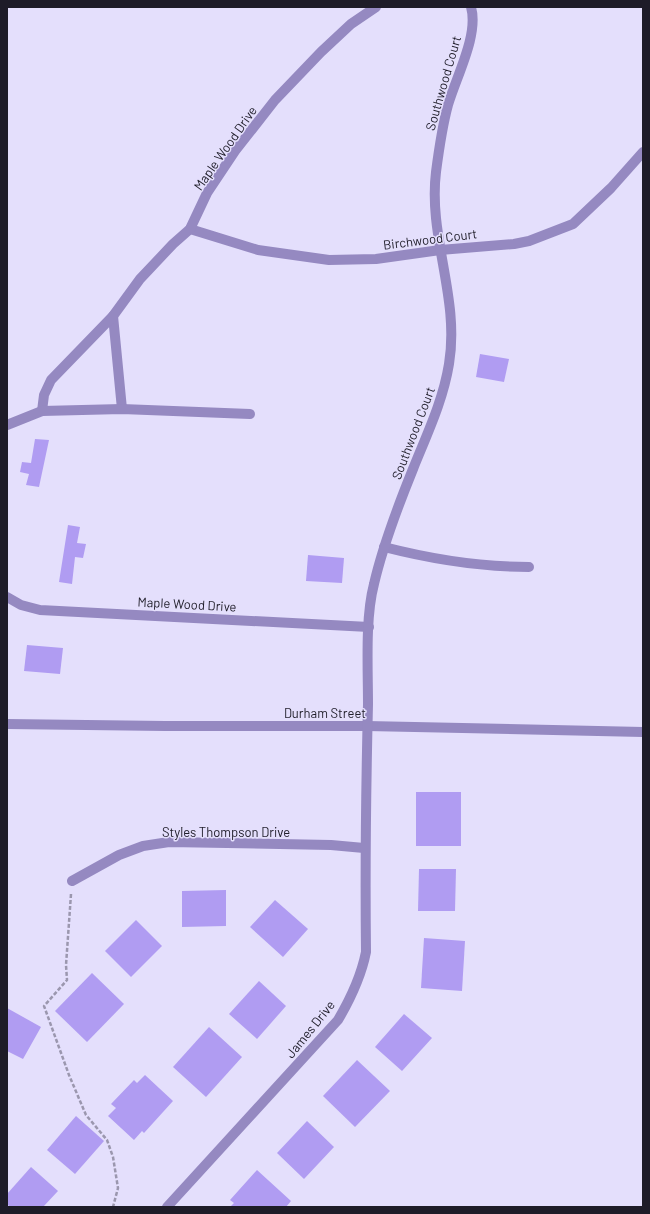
<svg xmlns="http://www.w3.org/2000/svg" width="650" height="1214" font-family="Barlow,sans-serif">
<style>
.building{fill:#b09cf2}
.lines{fill:none;stroke-linecap:round;stroke-linejoin:round}
.path{stroke:#9b97ae;stroke-width:2.5;stroke-dasharray:4 2;stroke-linecap:butt}
.minor{stroke:#9589c1;stroke-width:10}
.labels{text-anchor:middle;stroke-width:3;stroke-linejoin:round;paint-order:stroke}
.street-label{font-size:13px;fill:#1e1c28;stroke:#e4dffc}
</style>
<rect width="100%" height="100%" fill="#e4dffc"/>
<g class="building">
<polygon points="480,354 509,359 504,382 476,377"/>
<polygon points="35,439 49,440 39,487 26,485 29,474 20,472 22,462 31,463"/>
<polygon points="68,525 80,527 77,543 86,544 83,558 75,557 72,584 59,582"/>
<polygon points="308,555 344,558 342,583 306,581"/>
<polygon points="27,645 63,648 60,674 24,671"/>
<rect x="416" y="792" width="45" height="54"/>
<polygon points="419,869 456,869 455,911 418,911"/>
<polygon points="226,890 226,926 182,927 182,891"/>
<polygon points="275,900 308,929 283,957 250,927"/>
<polygon points="136,920 162,946 131,977 105,951"/>
<polygon points="424,938 465,941 462,991 421,988"/>
<polygon points="92,973 124,1004 87,1042 55,1011"/>
<polygon points="259,981 286,1006 257,1039 229,1014"/>
<polygon points="7,1008 41,1027 23,1059 7,1051"/>
<polygon points="404,1014 432,1038 402,1071 375,1047"/>
<polygon points="209,1027 242,1057 206,1097 173,1067"/>
<polygon points="357,1060 390,1091 355,1127 323,1096"/>
<polygon points="145,1075 173,1101 144,1133 142,1131 134,1140 108,1116 116,1108 111,1104 134,1080 137,1083"/>
<polygon points="76,1116 104,1141 75,1174 47,1150"/>
<polygon points="307,1121 334,1147 304,1179 277,1153"/>
<polygon points="31,1167 58,1191 43,1207 10,1207 7,1204 7,1194"/>
<polygon points="257,1170 291,1201 286,1207 230,1207 234,1203 230,1200"/>
</g>
<g class="lines">
<polyline class="path" points="71,894 66,965 67,980 44,1006 69,1075 86,1115 107,1140 113,1157 118,1188 113,1207"/>
<g class="minor">
<polyline points="190,229 258,250 329,260 376,259 440,250 514,244 529,241 573,224 611,188 643,152"/>
<polyline points="113,316 122,409"/>
<polyline points="42,411 44,395 51,380 113,316 140,279 173,244 190,229 207,193 235,151 275,100 321,52 351,24 376,7"/>
<polyline points="7,425 42,411 122,409 250,414"/>
<path d="M384,547c47,12 96,20 145,20"/>
<polyline points="7,597 21,605 40,610 369,627"/>
<polyline points="7,724 165,726 367,726 643,732"/>
<polyline points="72,881 119,855 143,846 169,842 331,845 364,848"/>
<path d="M167,1207l171,-187c13,-22 23,-43 28,-68 -1,-83 0,-165 2,-248 0,-36 -3,-86 6,-120 9,-39 24,-78 39,-115 14,-35 30,-68 36,-105 11,-66 -21,-127 -13,-192 3,-23 6,-45 12,-67 8,-28 31,-70 23,-98"/>
</g>
</g>
<g class="labels">
<g class="street-label">
<text transform="translate(443 83) rotate(-74)" y="5">Southwood Court</text>
<text transform="translate(225 148) rotate(-55)" y="5">Maple Wood Drive</text>
<text transform="translate(430 239) rotate(-7)" y="5">Birchwood Court</text>
<text transform="translate(413 433) rotate(-69)" y="5">Southwood Court</text>
<text transform="translate(187 604) rotate(3)" y="5">Maple Wood Drive</text>
<text x="325" y="718">Durham Street</text>
<text x="226" y="837">Styles Thompson Drive</text>
<text transform="translate(310 1029) rotate(-51)" y="5">James Drive</text>
</g>
</g>
<rect width="650" height="1214" fill="none" stroke="#1e1c28" stroke-width="16"/>
</svg>
